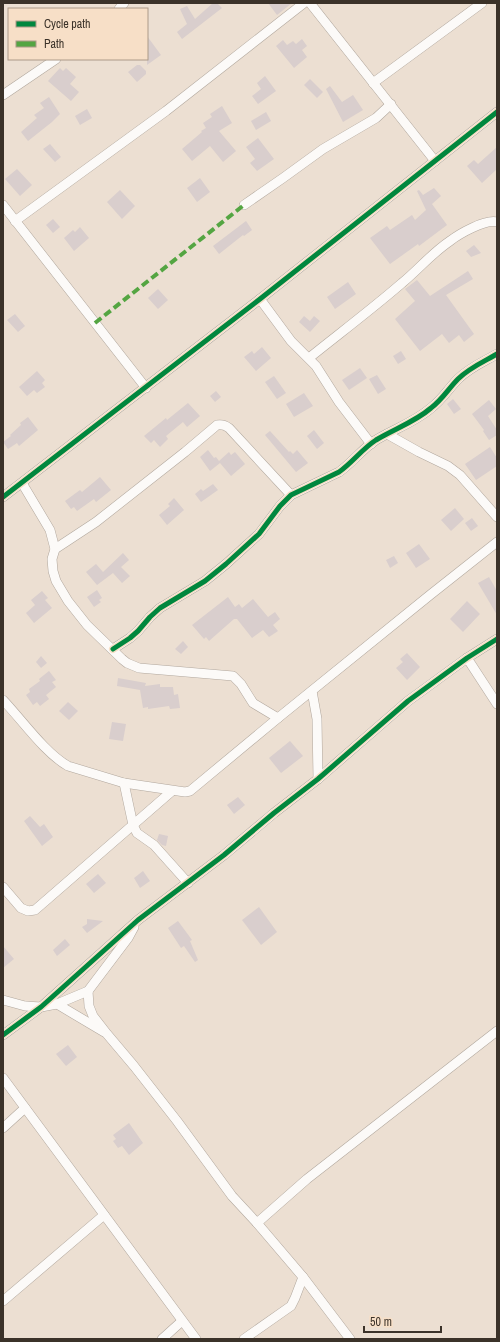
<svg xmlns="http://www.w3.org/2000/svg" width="500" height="1342" font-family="'Archivo Narrow',sans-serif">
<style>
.building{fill:#d9cecd}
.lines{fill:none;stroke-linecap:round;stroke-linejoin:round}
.street-casing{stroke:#b1a79d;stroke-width:10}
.street{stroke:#fcfaf8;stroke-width:9}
.quiet{stroke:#54a542;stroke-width:4;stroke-dasharray:8 4;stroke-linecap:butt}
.cycleway-casing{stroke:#f7dfc7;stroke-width:8}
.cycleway{stroke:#00873e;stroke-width:5}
</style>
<rect width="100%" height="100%" fill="#ecdfd2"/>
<g class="building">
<polygon points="213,3 217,3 222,8 182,39 177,32 187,24 180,9 187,6 195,19"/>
<polygon points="268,3 292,3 277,15"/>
<polygon points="147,36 161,55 147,65"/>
<polygon points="302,39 307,46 302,50 307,57 294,68 276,46 283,40 287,45 293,41 296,44"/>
<polygon points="137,65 140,65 146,71 146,74 137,82 128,72"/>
<polygon points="60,68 63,71 66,68 76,77 70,84 79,92 71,101 48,81"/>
<polygon points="265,76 276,91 258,104 252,96 261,89 257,83"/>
<polygon points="310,79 323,92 317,98 304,85"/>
<polygon points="330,86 342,102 353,95 363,110 343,122 326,89"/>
<polygon points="49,97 60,114 52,122 28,141 21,132 37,118 34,115 44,108 40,103"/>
<polygon points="222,106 232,123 219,131 236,151 223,162 210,146 192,161 182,149 202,132 201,131 206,128 203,123 212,117 210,114"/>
<polygon points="87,109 92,118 80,125 75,116"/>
<polygon points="266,112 271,121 256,130 251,121"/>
<polygon points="258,138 274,159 257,171 250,163 255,159 246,147"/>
<polygon points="50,144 61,157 55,162 43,149"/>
<polygon points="497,147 497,169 482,183 467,166 474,160 478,164"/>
<polygon points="17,169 32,185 20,196 5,179"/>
<polygon points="200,178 210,192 197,202 187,188"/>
<polygon points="434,188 441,196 432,204 447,225 419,246 418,244 390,264 370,238 387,226 390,230 412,215 415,220 426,210 417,191 419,190 423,195"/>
<polygon points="120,190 135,206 122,219 107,202"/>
<polygon points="53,219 60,227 53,233 46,225"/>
<polygon points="246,221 252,230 244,236 243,235 219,254 213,246"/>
<polygon points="80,227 89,238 74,251 64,238 73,230 75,232"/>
<polygon points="474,245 481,253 471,257 466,251"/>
<polygon points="468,271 473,279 446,295 474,334 464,342 459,335 449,343 442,334 420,351 395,319 415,301 405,289 417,280 430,296"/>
<polygon points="348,282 356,294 335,309 327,297"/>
<polygon points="158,289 168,300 158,309 148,298"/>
<polygon points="15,314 25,326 18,332 7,320"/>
<polygon points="304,316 310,321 314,316 320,321 310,332 299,322"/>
<polygon points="262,347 271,358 256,371 244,357 252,351 254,354"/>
<polygon points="401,351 406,359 398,364 393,356"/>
<polygon points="360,368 367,378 349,390 342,380"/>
<polygon points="37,371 45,380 42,383 45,387 37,393 34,390 27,396 19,387"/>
<polygon points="377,375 386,389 378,394 369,379"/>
<polygon points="274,376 286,393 277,399 265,382"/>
<polygon points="216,391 221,397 215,402 210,396"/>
<polygon points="304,393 313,406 294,417 286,404"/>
<polygon points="453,399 461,409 454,414 447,404"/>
<polygon points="489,400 496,409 488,416 497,430 497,435 489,440 483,431 484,430 472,414"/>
<polygon points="188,403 200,416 187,427 183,422 166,436 168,439 160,447 154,440 151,443 144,436 166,418 167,420"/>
<polygon points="28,417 38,430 19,446 17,443 8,449 3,442 11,436 10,435 21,425 20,423"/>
<polygon points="314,430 324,443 317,449 307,436"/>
<polygon points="270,431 289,452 290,451 293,454 297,450 308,463 296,472 265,435"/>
<polygon points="490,447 497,458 497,466 476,480 465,464"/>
<polygon points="208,450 214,458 216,457 219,461 229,452 231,455 235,452 245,464 231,476 220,463 210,471 200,457"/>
<polygon points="100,477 111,490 96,502 94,499 77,511 74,507 71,509 65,501 80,490 82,492"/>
<polygon points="213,484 218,490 201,502 195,494 201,489 203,491"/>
<polygon points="174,498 184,510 167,525 159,515 170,506 168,504"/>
<polygon points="455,508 464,519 451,531 441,520"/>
<polygon points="472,518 478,526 471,531 465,523"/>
<polygon points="419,544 430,559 416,568 406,553"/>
<polygon points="123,553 129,560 121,567 130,576 122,583 113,573 97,585 86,572 96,564 103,572"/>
<polygon points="394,556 398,563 390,568 386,560"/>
<polygon points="489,577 497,591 497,615 478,583"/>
<polygon points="97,590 102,598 99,600 101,602 94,607 87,597"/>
<polygon points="42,591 48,598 45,600 52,608 34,623 26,613 35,605 31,600"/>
<polygon points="228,597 235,607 239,604 242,608 253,599 268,617 275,612 280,619 273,625 278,631 269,637 263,630 252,638 237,619 234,619 209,641 206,637 204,639 192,625"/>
<polygon points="467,601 480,614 463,632 450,619"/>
<polygon points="183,641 188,647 181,654 175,649"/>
<polygon points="407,653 420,667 407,680 396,668 403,662 400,659"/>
<polygon points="41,656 47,663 41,668 36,662"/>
<polygon points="49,671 56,680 52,682 56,687 46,695 49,699 40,706 37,702 33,705 26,695 30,692 29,689 40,681 39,679"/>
<polygon points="118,678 146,683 145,686 160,684 160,687 173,687 174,695 178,694 180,708 170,709 169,706 148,709 148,707 143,708 140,690 117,686"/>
<polygon points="68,702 78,711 69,720 59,711"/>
<polygon points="112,722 126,724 123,741 109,739"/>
<polygon points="290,741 303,756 281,773 269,758"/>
<polygon points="238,797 245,805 234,814 227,805"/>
<polygon points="30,816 40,827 44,824 53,837 42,846 24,821"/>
<polygon points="159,834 168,836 166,846 162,845 157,840"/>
<polygon points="143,871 150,881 140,888 134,878"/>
<polygon points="98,874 106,883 94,893 86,884"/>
<polygon points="259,907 277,932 261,945 242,920"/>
<polygon points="87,919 103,921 87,933 82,927 87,924"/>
<polygon points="178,921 192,940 190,941 198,960 195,962 184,946 181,948 168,928"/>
<polygon points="65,939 70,945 57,956 53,950"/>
<polygon points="3,946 14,959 3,968"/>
<polygon points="68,1045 77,1057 66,1066 56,1054"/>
<polygon points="129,1123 143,1143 129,1155 122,1146 118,1148 113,1141 116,1139 113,1135"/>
</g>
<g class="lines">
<g class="street-casing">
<g id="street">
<polyline points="310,3 435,161"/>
<polyline points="119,9 124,3"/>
<polyline points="373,83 482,3"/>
<polyline points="3,95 56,59"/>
<polyline points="3,205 146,388"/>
<polyline points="244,205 283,178 323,149 376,118 391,104"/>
<polyline points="15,221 166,111 304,3"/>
<polyline points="260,299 291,341 316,366 339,402 371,444"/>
<path d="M309,358c31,-25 63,-49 93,-75 16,-13 30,-30 48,-42 9,-7 35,-22 47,-19"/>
<polyline points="387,434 419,452 448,466 460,475 497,517"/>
<polyline points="22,483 50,530 55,549 52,559 53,571 56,581 68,601 87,625 122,659 127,663 139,668 233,676 241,684 253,703 278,718"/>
<polyline points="3,497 260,299 497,112"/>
<path d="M55,549l41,-27 89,-70 32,-27c5,-1 8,0 12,3l62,67"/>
<path d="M113,649l17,-11 8,-7 12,-14 10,-9 45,-27 21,-17 33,-30 21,-28 11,-11 48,-23c13,-9 23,-23 37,-32 18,-11 39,-18 55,-32 11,-8 18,-20 27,-29 11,-11 25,-17 39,-25"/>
<polyline points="467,658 497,704"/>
<polyline points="312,691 317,719 318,779"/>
<path d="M3,700c19,20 42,53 65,66l56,17 61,9 5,-1 88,-73 152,-123 67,-53"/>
<polyline points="124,783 133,825 137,833 154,845 188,883"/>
<polyline points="3,887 21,908 28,911 35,910 172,791"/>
<polyline points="88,991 89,1006 93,1016 107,1034 134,1066 177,1121 232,1196 257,1223 303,1277 350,1339"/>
<polyline points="3,1000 25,1006 41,1007 57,1004 88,991 128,938 134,927"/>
<polyline points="57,1004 104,1032"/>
<polyline points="3,1035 41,1007 138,920 224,855 274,813 318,779 408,701 467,658 497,639"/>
<polyline points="3,1078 196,1339"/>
<polyline points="3,1128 25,1108"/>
<polyline points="257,1223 307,1179 497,1031"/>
<polyline points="3,1301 104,1215"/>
<polyline points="162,1339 182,1321"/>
<polyline points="244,1339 291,1306 295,1298 303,1277"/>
</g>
</g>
<use href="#street" class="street"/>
<polyline class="quiet" points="95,323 244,205"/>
<g class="cycleway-casing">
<g id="cycleway">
<polyline points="3,497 260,299 497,112"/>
<path d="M113,649l17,-11 8,-7 12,-14 10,-9 45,-27 21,-17 33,-30 21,-28 11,-11 48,-23c13,-9 23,-23 37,-32 18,-11 39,-18 55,-32 11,-8 18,-20 27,-29 11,-11 25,-17 39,-25"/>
<polyline points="3,1035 41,1007 138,920 224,855 274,813 318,779 408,701 467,658 497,639"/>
</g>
</g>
<use href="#cycleway" class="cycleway"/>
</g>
<rect width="500" height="1342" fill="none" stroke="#3b3229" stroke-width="8"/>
<rect x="8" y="8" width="140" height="52" fill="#f7dfc7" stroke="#ac9a88"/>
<rect x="16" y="21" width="20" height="6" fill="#00873e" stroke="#ac9a88"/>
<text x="44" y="28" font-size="12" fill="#3b3229">Cycle path</text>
<rect x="16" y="41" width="20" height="6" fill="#54a542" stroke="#ac9a88"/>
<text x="44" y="48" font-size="12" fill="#3b3229">Path</text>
<path d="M364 1326v6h77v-6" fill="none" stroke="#3b3229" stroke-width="2"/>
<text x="370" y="1326" font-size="12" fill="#3b3229" stroke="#f7dfc7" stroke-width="3" paint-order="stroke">50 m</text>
</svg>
